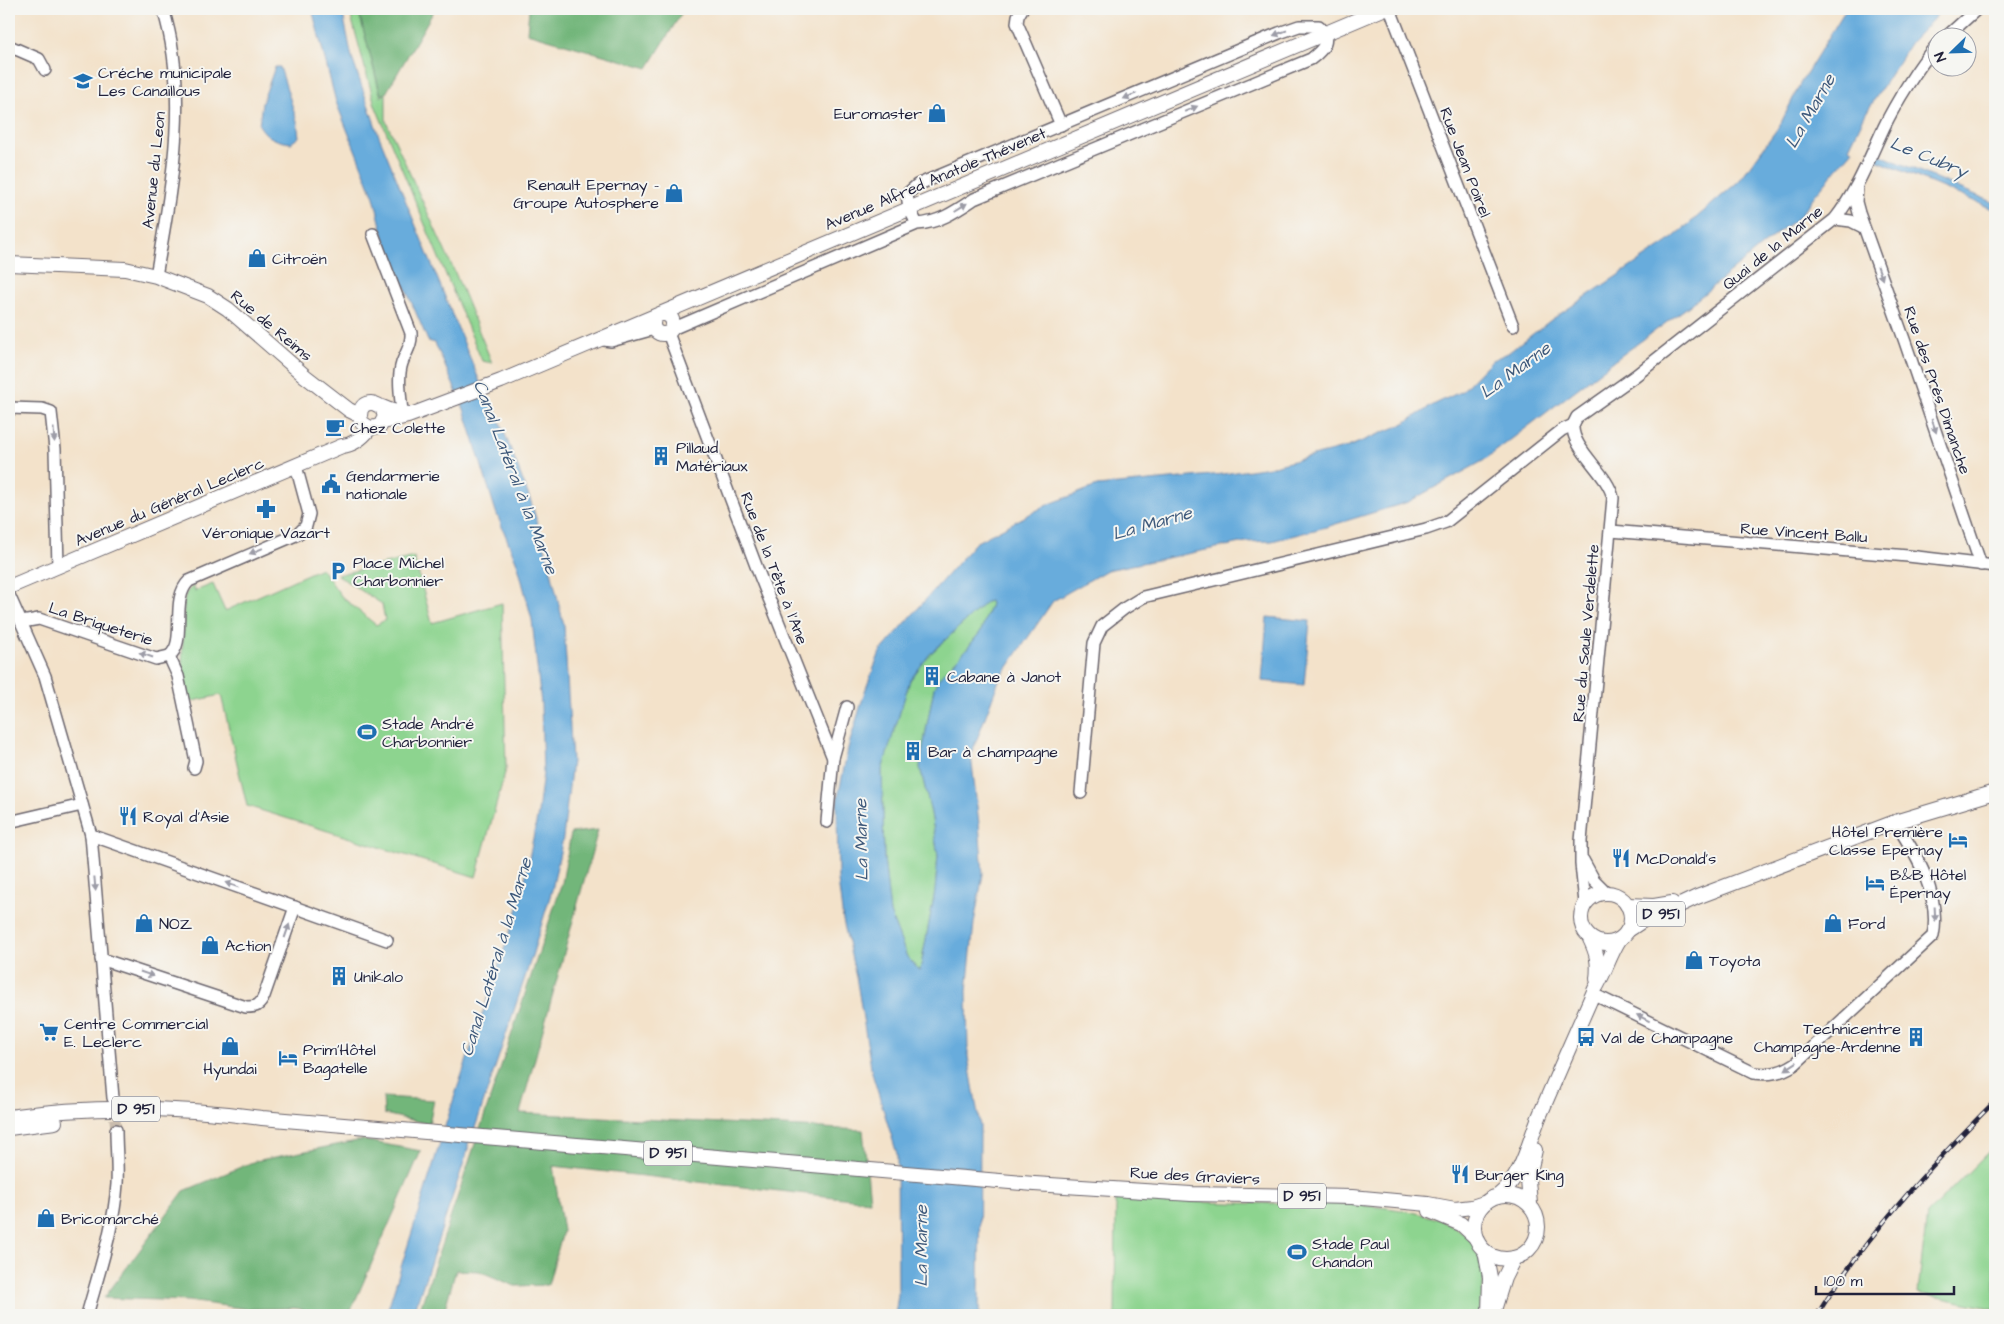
<svg xmlns="http://www.w3.org/2000/svg" width="2004" height="1324" font-family="'Architects Daughter',sans-serif">
<style>
.green{fill:#8dd48f;stroke:#587b65}
.forest{fill:#72b67a;stroke:#4a6c5a}
.water{fill:#67acdc;stroke:#44678c;fill-rule:evenodd}
.lines{fill:none;stroke-linecap:round;stroke-linejoin:round}
.minor-tunnel{stroke:#c9bcad;stroke-width:11;stroke-dasharray:11 5.5;stroke-linecap:butt}
.minor-casing{stroke:#6b656d;stroke-width:14}
.major-casing{stroke:#6b656d;stroke-width:16}
.minor{stroke:#fff;stroke-width:11}
.major{stroke:#fff;stroke-width:14}
.rail-casing{stroke:#22223b;stroke-width:4.5}
.rail{stroke:#f6f6f2;stroke-width:2.5;stroke-dasharray:8;stroke-linecap:butt}
.oneway{fill:#9c9ca7}
.labels{text-anchor:middle;stroke-width:4;stroke-linejoin:round;paint-order:stroke}
.shield{fill:#f6f6f2;stroke:#626272;stroke-width:1}
.shield-label{font-size:15px;font-weight:bold;fill:#22223b}
.poi-label{font-size:16px;fill:#22223b;stroke:#f6f6f2;text-anchor:start}
.street-label{font-size:16px;fill:#22223b;stroke:#f6f6f2}
.water-label{font-size:18px;font-style:italic;fill:#3e597b;stroke:#f6f6f2}
</style>
<rect width="100%" height="100%" fill="#f6f6f2"/>
<filter id="ink" filterUnits="userSpaceOnUse"><feTurbulence type="fractalNoise" baseFrequency=".02" numOctaves="2"/><feDisplacementMap in="SourceGraphic" scale="10" xChannelSelector="R" yChannelSelector="G"/><feConvolveMatrix kernelMatrix="1 2 1 2 8 2 1 2 1" color-interpolation-filters="sRGB"/></filter>
<filter id="wash" filterUnits="userSpaceOnUse"><feTurbulence type="fractalNoise" baseFrequency=".0096" numOctaves="4" result="noise"/><feDisplacementMap in="SourceGraphic" scale="20" xChannelSelector="R" yChannelSelector="G"/><feGaussianBlur stdDeviation="1.12" result="paint"/><feColorMatrix in="noise" values="0 0 0 0 0 0 0 0 0 0 0 0 0 0 0 0 0 1.4 0 .05"/><feComposite in="paint" operator="in"/></filter>
<g filter="url(#wash)">
<rect width="100%" height="100%" fill="#f3e2ca"/>
<g class="green">
<polygon points="349,9 358,9 381,97 386,93 386,121 456,275 492,363 482,361 375,105"/>
<polygon points="414,557 432,623 502,603 506,769 476,877 247,806 221,695 189,702 182,670 184,601 186,593 193,586 195,591 213,584 225,611 321,568 342,597 376,625 385,620 382,604 337,575"/>
<polygon points="990,601 991,604 981,631 966,650 939,678 934,688 927,725 920,767 931,813 938,856 935,891 920,971 907,957 890,913 884,858 882,770 910,680 930,654 986,602"/>
<polygon points="1995,1145 1995,1309 1918,1293 1927,1214"/>
<path d="M1116,1198c38,2 76,4 115,5 56,2 207,-9 241,39 18,26 11,45 7,73h-364z"/>
</g>
<g class="forest">
<polygon points="358,9 435,9 386,93 381,95"/>
<polygon points="529,9 684,9 648,68 527,33"/>
<polygon points="598,830 520,1113 863,1130 870,1201 553,1166 563,1231 548,1285 515,1286 479,1271 456,1270 443,1315 418,1315 562,883 571,833"/>
<polygon points="383,1097 434,1100 429,1124 384,1114"/>
<polygon points="362,1140 421,1151 349,1315 331,1314 295,1308 248,1309 188,1301 104,1298 184,1191 255,1161"/>
</g>
<g class="water">
<polygon points="312,9 342,9 352,58 379,136 487,399 496,411 531,502 549,562 564,626 572,761 563,838 552,890 532,956 476,1125 468,1144 468,1150 413,1315 386,1315 454,1098 521,899 538,813 543,773 541,704 532,620 518,566 496,512 464,409 435,343 428,341 384,238 374,197 336,102"/>
<path d="M1846,9h97l-32,33 -45,71 -17,35 4,2 -38,45 -17,23 -17,12 -92,76 -78,57 -128,98 -75,41 -82,25 -54,14 -26,1 -139,28 -54,31 -54,79 -28,75 8,69 4,50 -9,49 -7,68 1,66 12,69 -1,189h-84l3,-20 -1,-141 -25,-81 -15,-91 -14,-62 -5,-40 -1,-78 11,-54 17,-57 15,-39 95,-109 72,-38 50,-19 126,-12 47,-7 78,-20 55,-23 30,-19 29,-14 30,-31 16,-7 43,-33 117,-78 71,-61 41,-56 21,-43zM990,601l1,3 -10,27 -15,19 -27,28 -5,10 -7,37 -7,42 11,46 7,43 -3,35 -15,80 -13,-14 -17,-44 -6,-55 -2,-88 28,-90 20,-26 56,-52z"/>
<path d="M275,67h5l17,54 2,16 -8,6c-15,-2 -24,-5 -32,-18l3,-22z"/>
<polygon points="1876,153 1995,203 1995,210 1874,159"/>
<polygon points="1267,617 1310,621 1304,685 1262,681"/>
</g>
</g>
<g filter="url(#ink)">
<g class="lines">
<polyline class="minor-tunnel" points="113,1102 116,1130"/>
<g class="minor-casing">
<g id="minor">
<polyline points="1022,9 1018,16 1017,23 1061,125"/>
<polyline points="1390,9 1513,326"/>
<polyline points="1945,38 1977,9"/>
<polyline points="9,46 39,59 45,70"/>
<polyline points="1857,187 1856,202 1859,213 1905,342 1981,565"/>
<polyline points="1835,219 1851,221 1863,227"/>
<path d="M373,234l38,99c1,12 -5,19 -9,30 -5,15 -1,35 0,50"/>
<path d="M156,276c15,-87 34,-181 7,-267"/>
<path d="M672,329l245,-105c22,-1 39,-13 57,-25l337,-140c13,-10 21,-19 8,-33h-20l-20,7 -362,152 -10,9 2,14 8,16"/>
<polyline points="668,333 758,571 833,758"/>
<polyline points="604,340 611,341 654,329"/>
<polyline points="9,408 42,409 51,412 55,449 58,567"/>
<path d="M1573,425l4,-8 58,-41 200,-157c22,-28 34,-60 49,-92 11,-23 35,-62 52,-81"/>
<path d="M1573,425c-2,24 35,48 40,73l-32,343v23l4,39"/>
<polyline points="1611,531 1908,556 1995,566"/>
<polyline points="9,595 45,676 91,835 113,1098"/>
<path d="M22,622l17,-3 117,40 13,-3c19,-13 0,-56 20,-75l109,-47 8,-8 3,-12 -13,-48"/>
<polyline points="169,656 178,676 196,761 194,768"/>
<polyline points="1081,793 1094,643 1102,626 1125,608 1143,597 1426,529 1446,522 1562,430 1573,425"/>
<polyline points="9,822 82,805"/>
<polyline points="827,822 833,758 847,707"/>
<polyline points="91,835 387,940"/>
<polyline points="1583,860 1594,880 1607,893"/>
<path d="M101,959l145,48c10,0 14,-1 18,-11l31,-89"/>
<path d="M1593,994l161,79c16,2 27,0 41,-9l138,-128c8,-40 -16,-81 -38,-114"/>
<path d="M87,1315c12,-43 27,-87 30,-131 1,-18 -1,-36 -1,-54"/>
</g>
</g>
<g class="major-casing">
<g id="major">
<polyline points="9,264 125,269 156,276 208,296 228,309 305,376 349,410 359,415"/>
<circle cx="663" cy="324" r="10"/>
<path d="M382,407l3,10 -5,9 -10,2 -8,-5c-4,-8 -2,-20 9,-20 5,0 7,3 11,4 8,4 19,6 27,7"/>
<polyline points="383,422 408,416 501,381 1383,9"/>
<path d="M9,587l333,-141c11,-1 21,-9 28,-18"/>
<circle cx="1606" cy="918" r="25"/>
<polyline points="1627,905 1654,906 1672,903"/>
<polyline points="1627,931 1645,919 1661,914 1697,897 1895,822 1995,792"/>
<path d="M1590,939c7,14 9,24 7,40"/>
<path d="M9,1117c84,-12 169,-10 253,1l772,66 157,10 161,3 76,7 27,5 17,-2 12,-4"/>
<polyline points="9,1128 55,1122"/>
<circle cx="1506" cy="1227" r="32"/>
<path d="M1499,1195c26,-21 30,-58 44,-87 17,-40 35,-80 52,-119 10,-16 14,-33 24,-49"/>
<polyline points="1530,1204 1528,1180 1535,1150"/>
<polyline points="1430,1211 1461,1224 1476,1238"/>
<polyline points="1485,1251 1490,1277 1489,1315"/>
<polyline points="1495,1307 1504,1278 1514,1258"/>
</g>
</g>
<use href="#minor" class="minor"/>
<use href="#major" class="major"/>
<g class="rail-casing">
<path id="rail" d="M1817,1315c48,-78 113,-149 178,-214"/>
</g>
<use href="#rail" class="rail"/>
</g>
<defs><path id="oneway-solid" d="M-6-.8H1V-3.2L6.5 0L1 3.2V.8H-6Z" transform="scale(1.25)"/></defs>
<g class="oneway">
<use href="#oneway-solid" transform="translate(1280 33) rotate(159)"/>
<use href="#oneway-solid" transform="translate(1130 96) rotate(157)"/>
<use href="#oneway-solid" transform="translate(1191 109) rotate(-23)"/>
<use href="#oneway-solid" transform="translate(961 207) rotate(-32)"/>
<use href="#oneway-solid" transform="translate(1880 273) rotate(70)"/>
<use href="#oneway-solid" transform="translate(1934 426) rotate(71)"/>
<use href="#oneway-solid" transform="translate(54 435) rotate(86)"/>
<use href="#oneway-solid" transform="translate(256 551) rotate(157)"/>
<use href="#oneway-solid" transform="translate(146 655) rotate(-161)"/>
<use href="#oneway-solid" transform="translate(95 884) rotate(85)"/>
<use href="#oneway-solid" transform="translate(232 885) rotate(-161)"/>
<use href="#oneway-solid" transform="translate(1935 914) rotate(87)"/>
<use href="#oneway-solid" transform="translate(287 931) rotate(-71)"/>
<use href="#oneway-solid" transform="translate(147 974) rotate(19)"/>
<use href="#oneway-solid" transform="translate(1643 1018) rotate(-153)"/>
<use href="#oneway-solid" transform="translate(1791 1066) rotate(147)"/>
</g>
</g>
<defs>
<g id="school-bare" transform="scale(1.5)"><path d="M0-5L7-2L0 1L-7-2ZM-4 1L0 2.5L4 1V4Q0 6-4 4Z" fill="#1f6fb2" stroke="#f6f6f2" stroke-width="2.5" paint-order="stroke"/></g>
<g id="shop-bare" transform="scale(1.5)"><path d="M-5-2.5h2.3a2.7 3.5 0 0 1 5.4 0H5L5.5 6h-11ZM-1.5-2.5h3a1.5 2.3 0 0 0-3 0Z" fill="#1f6fb2" stroke="#f6f6f2" stroke-width="2.5" paint-order="stroke"/></g>
<g id="cafe-bare" transform="scale(1.5)"><path d="M-5.5-4.5H6V0H3Q3 3.5 0 3.5H-2.5Q-5.5 3.5-5.5 0ZM3-3.2v2h1.7v-2ZM-6 4.5H4V6H-6Z" fill="#1f6fb2" stroke="#f6f6f2" stroke-width="2.5" paint-order="stroke"/></g>
<g id="building-bare" transform="scale(1.5)"><path d="M-4-6H4V6H1V3H-1V6H-4ZM-2.5-4.3h1.7v1.8h-1.7ZM.8-4.3h1.7v1.8H.8ZM-2.5-1h1.7V.8h-1.7ZM.8-1h1.7V.8H.8Z" fill="#1f6fb2" stroke="#f6f6f2" stroke-width="2.5" paint-order="stroke"/></g>
<g id="civic-bare" transform="scale(1.5)"><path d="M-.6-6.5H3V-4.5H.6V-3L4-1V1h2V6H-6V1h2V-1L-.6-3ZM-1.2 2.5V6h2.4V2.5Z" fill="#1f6fb2" stroke="#f6f6f2" stroke-width="2.5" paint-order="stroke"/></g>
<g id="pharmacy-bare" transform="scale(1.5)"><path d="M-2-6h4v4h4v4h-4v4h-4v-4h-4v-4h4Z" fill="#1f6fb2" stroke="#f6f6f2" stroke-width="2.5" paint-order="stroke"/></g>
<g id="parking-bare" transform="scale(1.5)"><path d="M-3.5-5.5H1a3.5 3.5 0 0 1 0 7H-1V5.5H-3.5ZM-1-3.4V-.6H.8a1.4 1.4 0 0 0 0-2.8Z" fill="#1f6fb2" stroke="#f6f6f2" stroke-width="2.5" paint-order="stroke"/></g>
<g id="stadium-bare" transform="scale(1.5)"><path d="M0-5a6.5 5 0 1 0 0 10a6.5 5 0 1 0 0-10ZM-3.5-1.8h7v3.6h-7Z" fill="#1f6fb2" stroke="#f6f6f2" stroke-width="2.5" paint-order="stroke"/></g>
<g id="restaurant-bare" transform="scale(1.5)"><path d="M-5-6h1v4h1v-4h1v4h1v-4h1v5L-1.5 .5V6h-2V.5L-5-1ZM5-6V6H3V1.5H1.5Q1.5-4 5-6Z" fill="#1f6fb2" stroke="#f6f6f2" stroke-width="2.5" paint-order="stroke"/></g>
<g id="hotel-bare" transform="scale(1.5)"><path d="M-6-4.5h1.5V1H6V5H4.5V3h-9V5H-6ZM-4 0a1.8 1.8 0 1 1 3.6 0ZM.5 0V-2.5h3Q6-2.5 6 0Z" fill="#1f6fb2" stroke="#f6f6f2" stroke-width="2.5" paint-order="stroke"/></g>
<g id="supermarket-bare" transform="scale(1.5)"><path d="M-6-5.5h2.5l.6 2H6L4.5 2H-2.5L-4.4-4H-6ZM-1.5 3.2a1.3 1.3 0 1 0 .1 0ZM3 3.2a1.3 1.3 0 1 0 .1 0Z" fill="#1f6fb2" stroke="#f6f6f2" stroke-width="2.5" paint-order="stroke"/></g>
<g id="bus-bare" transform="scale(1.5)"><path d="M-5-6H5V4H4V6H2V4H-2V6H-4V4H-5ZM-3.5-4V0h7V-4ZM-3.5 1.2v1.5H-2V1.2ZM2 1.2v1.5H3.5V1.2Z" fill="#1f6fb2" stroke="#f6f6f2" stroke-width="2.5" paint-order="stroke"/></g>
</defs>
<g fill-rule="evenodd">
<use href="#school-bare" x="83" y="81"/>
<use href="#shop-bare" x="937" y="113"/>
<use href="#shop-bare" x="674" y="193"/>
<use href="#shop-bare" x="257" y="258"/>
<use href="#cafe-bare" x="335" y="427"/>
<use href="#building-bare" x="661" y="456"/>
<use href="#civic-bare" x="331" y="484"/>
<use href="#pharmacy-bare" x="266" y="509"/>
<use href="#parking-bare" x="338" y="571"/>
<use href="#building-bare" x="932" y="676"/>
<use href="#stadium-bare" x="367" y="732"/>
<use href="#building-bare" x="913" y="751"/>
<use href="#restaurant-bare" x="128" y="816"/>
<use href="#hotel-bare" x="1958" y="840"/>
<use href="#restaurant-bare" x="1621" y="858"/>
<use href="#hotel-bare" x="1875" y="883"/>
<use href="#shop-bare" x="144" y="923"/>
<use href="#shop-bare" x="1833" y="923"/>
<use href="#shop-bare" x="210" y="945"/>
<use href="#shop-bare" x="1694" y="960"/>
<use href="#building-bare" x="339" y="976"/>
<use href="#supermarket-bare" x="49" y="1032"/>
<use href="#bus-bare" x="1586" y="1037"/>
<use href="#building-bare" x="1916" y="1037"/>
<use href="#shop-bare" x="230" y="1046"/>
<use href="#hotel-bare" x="288" y="1058"/>
<use href="#restaurant-bare" x="1460" y="1174"/>
<use href="#shop-bare" x="46" y="1218"/>
<use href="#stadium-bare" x="1297" y="1252"/>
</g>
<g class="labels">
<g class="shield">
<rect x="1637" y="901.5" width="48" height="25" rx="4"/>
<rect x="112" y="1096.5" width="48" height="25" rx="4"/>
<rect x="644" y="1140.5" width="48" height="25" rx="4"/>
<rect x="1278" y="1183.5" width="48" height="25" rx="4"/>
</g>
<g class="shield-label">
<text x="1661" y="919">D 951</text>
<text x="136" y="1114">D 951</text>
<text x="668" y="1158">D 951</text>
<text x="1302" y="1201">D 951</text>
</g>
<g class="poi-label">
<text x="98" y="78">Créche municipale<tspan x="98" dy="18">Les Canaillous</tspan></text>
<text x="922" y="119" text-anchor="end">Euromaster</text>
<text x="659" y="190" text-anchor="end">Renault Epernay -<tspan x="659" dy="18">Groupe Autosphere</tspan></text>
<text x="272" y="264">Citroën</text>
<text x="350" y="433">Chez Colette</text>
<text x="676" y="453">Pillaud<tspan x="676" dy="18">Matériaux</tspan></text>
<text x="346" y="481">Gendarmerie<tspan x="346" dy="18">nationale</tspan></text>
<text x="266" y="538" text-anchor="middle">Véronique Vazart</text>
<text x="353" y="568">Place Michel<tspan x="353" dy="18">Charbonnier</tspan></text>
<text x="947" y="682">Cabane à Janot</text>
<text x="382" y="729">Stade André<tspan x="382" dy="18">Charbonnier</tspan></text>
<text x="928" y="757">Bar à champagne</text>
<text x="143" y="822">Royal d'Asie</text>
<text x="1943" y="837" text-anchor="end">Hôtel Première<tspan x="1943" dy="18">Classe Epernay</tspan></text>
<text x="1636" y="864">McDonald's</text>
<text x="1890" y="880">B&amp;B Hôtel<tspan x="1890" dy="18">Épernay</tspan></text>
<text x="159" y="929">NOZ</text>
<text x="1848" y="929">Ford</text>
<text x="225" y="951">Action</text>
<text x="1709" y="966">Toyota</text>
<text x="354" y="982">Unikalo</text>
<text x="64" y="1029">Centre Commercial<tspan x="64" dy="18">E. Leclerc</tspan></text>
<text x="1901" y="1034" text-anchor="end">Technicentre<tspan x="1901" dy="18">Champagne-Ardenne</tspan></text>
<text x="1601" y="1043">Val de Champagne</text>
<text x="303" y="1055">Prim'Hôtel<tspan x="303" dy="18">Bagatelle</tspan></text>
<text x="230" y="1074" text-anchor="middle">Hyundai</text>
<text x="1475" y="1180">Burger King</text>
<text x="61" y="1224">Bricomarché</text>
<text x="1312" y="1249">Stade Paul<tspan x="1312" dy="18">Chandon</tspan></text>
</g>
<g class="street-label">
<text transform="translate(1466 162) rotate(69)" y="6">Rue Jean Poirel</text>
<text transform="translate(153 170) rotate(-84)" y="6">Avenue du Leon</text>
<text transform="translate(935 178) rotate(-23)" y="6">Avenue Alfred Anatole Thévenet</text>
<text transform="translate(1772 247) rotate(-39)" y="6">Quai de la Marne</text>
<text transform="translate(272 325) rotate(40)" y="6">Rue de Reims</text>
<text transform="translate(1938 390) rotate(71)" y="6">Rue des Prés Dimanche</text>
<text transform="translate(169 501) rotate(-23)" y="6">Avenue du Général Leclerc</text>
<text transform="translate(1804 532) rotate(4)" y="6">Rue Vincent Ballu</text>
<text transform="translate(775 568) rotate(69)" y="6">Rue de la Tête à l'Ane</text>
<text transform="translate(101 623) rotate(18)" y="6">La Briqueterie</text>
<text transform="translate(1585 633) rotate(-85)" y="6">Rue du Saule Verdelette</text>
<text transform="translate(1195 1175) rotate(3)" y="6">Rue des Graviers</text>
</g>
<g class="water-label">
<text transform="translate(1810 111) rotate(-60)" y="6">La Marne</text>
<text transform="translate(1929 157) rotate(22)" y="6">Le Cubry</text>
<text transform="translate(1515 370) rotate(-36)" y="6">La Marne</text>
<text transform="translate(516 477) rotate(69)" y="6">Canal Latéral à la Marne</text>
<text transform="translate(1152 523) rotate(-16)" y="6">La Marne</text>
<text transform="translate(861 840) rotate(-91)" y="6">La Marne</text>
<text transform="translate(496 957) rotate(-73)" y="6">Canal Latéral à la Marne</text>
<text transform="translate(921 1246) rotate(-90)" y="6">La Marne</text>
</g>
</g>
<rect width="2004" height="1324" fill="none" stroke="#f6f6f2" stroke-width="30"/>
<g transform="translate(1952 52) rotate(247)"><circle r="24" fill="#f6f6f2" stroke="#a1a1a9"/>
<path d="M0-4L9 19L0 12L-9 19Z" fill="#1f6fb2"/>
<text y="-8" font-size="14" font-weight="bold" text-anchor="middle" fill="#22223b">N</text>
</g>
<path d="M1816 1286v8h138v-8" fill="none" stroke="#22223b" stroke-width="2.5"/>
<text x="1824" y="1286" font-size="15" fill="#22223b" stroke="#f6f6f2" stroke-width="4" paint-order="stroke">100 m</text>
</svg>
